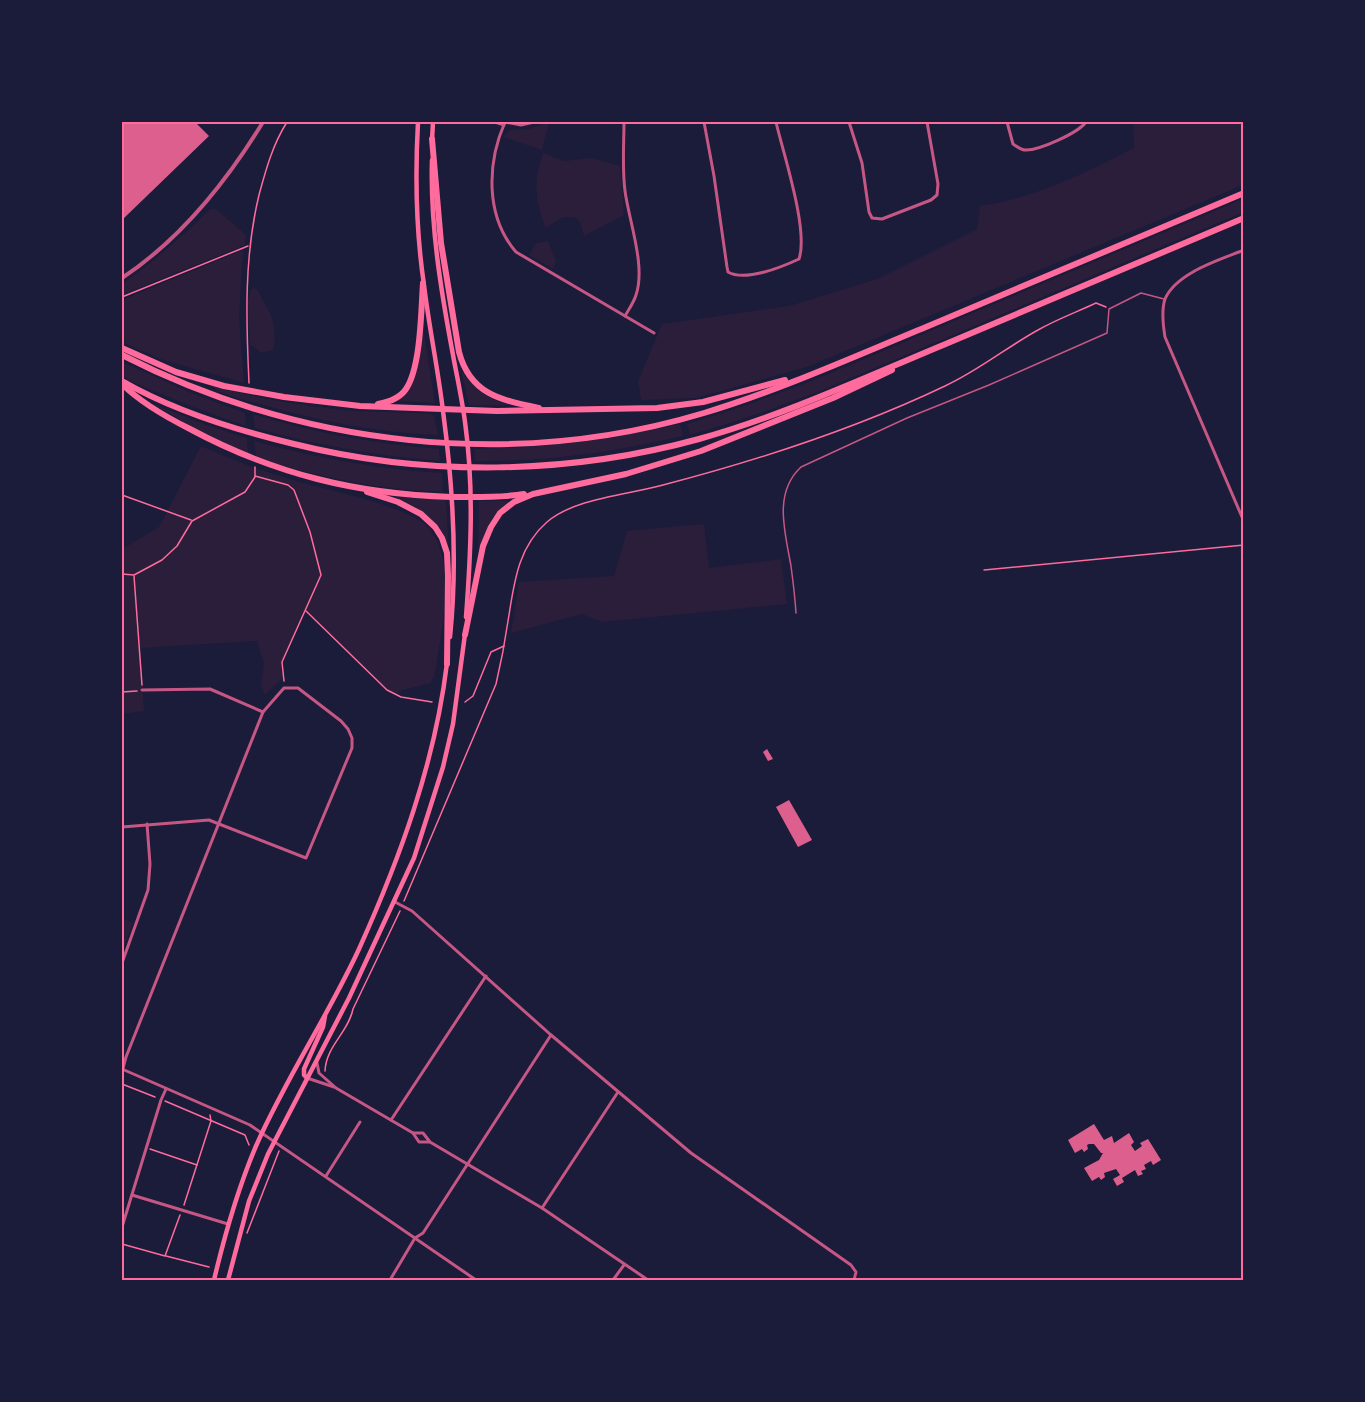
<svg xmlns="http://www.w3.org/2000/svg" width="1365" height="1402" font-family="'Space Grotesk',sans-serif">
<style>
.green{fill:#2a1e3b}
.building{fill:#dd5f8e}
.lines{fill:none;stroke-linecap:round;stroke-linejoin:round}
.path{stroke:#ff6b9d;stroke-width:1.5}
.service{stroke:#c65784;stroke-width:1.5}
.minor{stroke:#c65784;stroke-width:3}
.tertiary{stroke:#c65784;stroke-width:4}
.secondary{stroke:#ff6b9d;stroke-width:4.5}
.motorway{stroke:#ff6b9d;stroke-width:6}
.neatline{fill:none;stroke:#ff6b9d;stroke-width:2}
</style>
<rect width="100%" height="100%" fill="#1b1b3a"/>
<g class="green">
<polygon points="549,122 542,150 503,137 510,130 529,129"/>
<path d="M1133,122h110v63l-436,182 -111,31 -55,2 -3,-19 24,-57 127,-18 88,-27 100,-50 3,-23c55,-8 105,-33 154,-58z"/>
<path d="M543,153l21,8 27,-3 29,8 4,49 -40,21 -4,-14 -5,-5h-12l-17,11c-11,-27 -13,-47 -3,-75z"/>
<polygon points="1243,199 1243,212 1232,217 818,392 743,419 690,435 687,424 741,407 814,380"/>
<path d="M210,209h6l30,26 -1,10 -123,50v-11c32,-23 61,-47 88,-75z"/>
<polygon points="548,241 556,261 553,269 529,255 536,243"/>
<polygon points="243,250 239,316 244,383 160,359 122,342 122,300"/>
<path d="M255,288c6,4 6,10 10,16 9,13 12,30 8,46l-12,3 -11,-9 -2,-42 3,-13z"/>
<path d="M423,327l12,76 -37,-2c22,-20 22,-46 25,-74z"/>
<polygon points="122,362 194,394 245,413 246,426 193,407 130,381 122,376"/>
<path d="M461,370c12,18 26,28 47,35h-39z"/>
<path d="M211,386c47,12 96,21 145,25 25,1 49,1 74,3l4,1 4,20c-62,-2 -122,-15 -181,-32 -14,-3 -36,-8 -46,-17z"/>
<polygon points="151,403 206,425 247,438 248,454 194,428"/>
<path d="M253,414c61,19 123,30 186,35l1,12c-63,-5 -124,-16 -185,-33z"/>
<path d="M680,424l3,12c-69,16 -138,26 -208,25l-1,-12c70,-1 137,-9 206,-25z"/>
<path d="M254,441c62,17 123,28 188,32l1,19c-66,-3 -124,-14 -187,-35z"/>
<path d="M201,446c24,10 48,21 73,28 46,16 99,22 143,45 12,6 21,20 24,33 10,37 -1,88 -7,127l-2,-1 -1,5 -32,8 -4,4 -8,-5 -82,-79 -23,51 1,16 -18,17 -4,-8 3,-24 -7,-22 -117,7 4,63 -22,3v-165l37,-22z"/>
<path d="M396,497l50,3 3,50c-9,-28 -27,-41 -53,-53z"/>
<polygon points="479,501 509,501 490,521 478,551"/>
<polygon points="704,524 709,568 781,559 787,604 602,622 582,614 511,633 519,582 614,576 627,531"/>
<polygon points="122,918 133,923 122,953"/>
</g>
<g class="building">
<polygon points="122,122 195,122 209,136 122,220"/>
<polygon points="767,749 773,759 768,761 763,752"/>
<polygon points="789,800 812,840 798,847 776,807"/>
<polygon points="1094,1124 1104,1140 1112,1136 1114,1143 1129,1133 1134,1142 1131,1145 1135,1151 1142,1146 1140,1143 1148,1139 1161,1160 1153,1165 1151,1161 1144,1165 1146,1169 1141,1171 1143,1174 1138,1176 1135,1170 1122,1178 1124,1182 1117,1186 1113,1179 1120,1175 1116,1169 1104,1173 1105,1177 1101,1180 1099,1177 1092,1181 1084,1168 1099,1160 1103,1153 1101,1153 1094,1144 1089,1144 1087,1145 1088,1149 1084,1152 1082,1149 1075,1153 1068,1140"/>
</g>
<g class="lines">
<g class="path">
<polyline points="122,297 248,246"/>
<path d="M249,383c-3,-64 -5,-126 10,-188 7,-26 14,-51 28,-73"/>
<polyline points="255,467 255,476"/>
<polyline points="255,476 288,485 294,490 310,532 321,575 282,662 284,681"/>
<polyline points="122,495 191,520"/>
<polyline points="984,570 1244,545"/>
<polyline points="122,574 134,575 162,560 177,546 192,521 245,492 255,477"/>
<polyline points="134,576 142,685"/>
<polyline points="306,611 387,690 401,697 432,702"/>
<polyline points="122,692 137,691"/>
<polyline points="465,702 473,696 491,652 504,646"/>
<path d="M404,901l92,-217c5,-21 9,-42 12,-63 6,-36 9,-73 39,-99 28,-24 80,-27 116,-37 96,-25 192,-56 282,-99 33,-15 62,-39 93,-56 19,-11 39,-18 58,-27l10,4"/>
<path d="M325,1071c1,-25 23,-38 28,-62l47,-98"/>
<polyline points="122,1084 155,1097"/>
<polyline points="165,1101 245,1135 249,1145"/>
<polyline points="150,1149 197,1165"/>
<polyline points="184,1205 211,1121 210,1115"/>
<polyline points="247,1233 279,1151"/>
<polyline points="122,1244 165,1256 180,1215"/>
<polyline points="166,1256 209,1267"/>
</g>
<path class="service" d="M796,613c-1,-16 -3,-32 -5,-47 -6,-34 -18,-73 10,-99l106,-49 82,-33 118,-52 2,-24 32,-16 23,6"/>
<g class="minor">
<polyline points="495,122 504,125"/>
<path d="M534,122l-13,3 -16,-3c-18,41 -20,94 11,130l138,81"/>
<path d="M624,122c0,22 -2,46 1,69 4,30 21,75 11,104 -2,7 -7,14 -11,21"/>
<path d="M704,122l10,54 13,91 1,5c17,10 54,-5 71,-13 10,-29 -16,-106 -23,-137"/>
<polyline points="849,122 862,163 869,212 872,218 882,219 931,200 937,195 938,184 927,122"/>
<path d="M1007,122l6,22c4,3 8,6 13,6 14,0 52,-17 60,-28"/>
<path d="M1242,517l-77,-180c-2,-12 -4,-26 0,-38 11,-26 54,-39 79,-49"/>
<polyline points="142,690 210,689 263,712"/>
<polyline points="122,827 209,820 219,824 306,858 352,748 352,738 348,729 341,721 298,688 284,688 263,712 126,1057 122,1072"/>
<polyline points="395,902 412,911 551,1035 691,1153 851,1265 856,1272 854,1280"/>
<polyline points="122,963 148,890 150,864 147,824"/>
<polyline points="317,1063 319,1073 336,1088 413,1133 419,1142 429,1142"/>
<polyline points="122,1069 250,1125 476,1280"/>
<polyline points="307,1078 334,1087"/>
<polyline points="391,1120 486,976"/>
<polyline points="413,1133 423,1133 430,1142 542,1208 648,1280"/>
<polyline points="326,1176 360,1122"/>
<polyline points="132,1195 228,1224"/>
<polyline points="542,1208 618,1092"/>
<polyline points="122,1227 161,1100 166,1089"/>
<polyline points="390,1280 415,1238 423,1233 551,1035"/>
<polyline points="613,1280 624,1265"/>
</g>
<path class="tertiary" d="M122,278c59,-39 105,-97 141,-156"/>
<g class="secondary">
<path d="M418,122c-3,54 -2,109 6,163 5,42 14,84 19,126 10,75 15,150 7,226"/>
<polyline points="432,140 433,122"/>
<path d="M432,160c-2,65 9,131 21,195 4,22 9,44 12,67 9,65 6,130 1,195"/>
<polyline points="307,1078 304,1075 304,1069 323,1027 325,1016"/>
<path d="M214,1280c10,-42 25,-94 42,-134 30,-68 72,-130 103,-197 41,-91 76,-186 88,-286"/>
<polyline points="228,1280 249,1201 268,1154 349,998 414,858 443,767 453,724 465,634"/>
</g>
<g class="motorway">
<path d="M432,139l9,104 18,109c11,42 41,48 80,56"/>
<polyline points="122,348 176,372 224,386 284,397 360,406 497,411 657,408 703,402 785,380"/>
<path d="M122,355c178,91 389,116 582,58 76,-23 149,-56 222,-86 106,-44 212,-89 318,-134"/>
<path d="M122,381c52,30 113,49 172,63 132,33 274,31 405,-5 86,-24 167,-62 249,-96 99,-42 197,-83 296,-125"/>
<path d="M122,384c19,19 44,33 68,45 84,45 166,65 261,68 25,0 48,1 73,-3"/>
<path d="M378,404c11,-2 22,-6 28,-15 15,-22 15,-79 17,-106"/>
<polyline points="367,492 398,502 421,514 435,527 442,538 447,553 448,576 447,664"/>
<polyline points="465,635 483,546 491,527 500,513 514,502 533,494 626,474 701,451 833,398 892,370"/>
</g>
</g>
<rect width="1365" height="1402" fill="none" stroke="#1b1b3a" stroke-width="246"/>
<rect x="123" y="123" width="1119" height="1156" class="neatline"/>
</svg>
